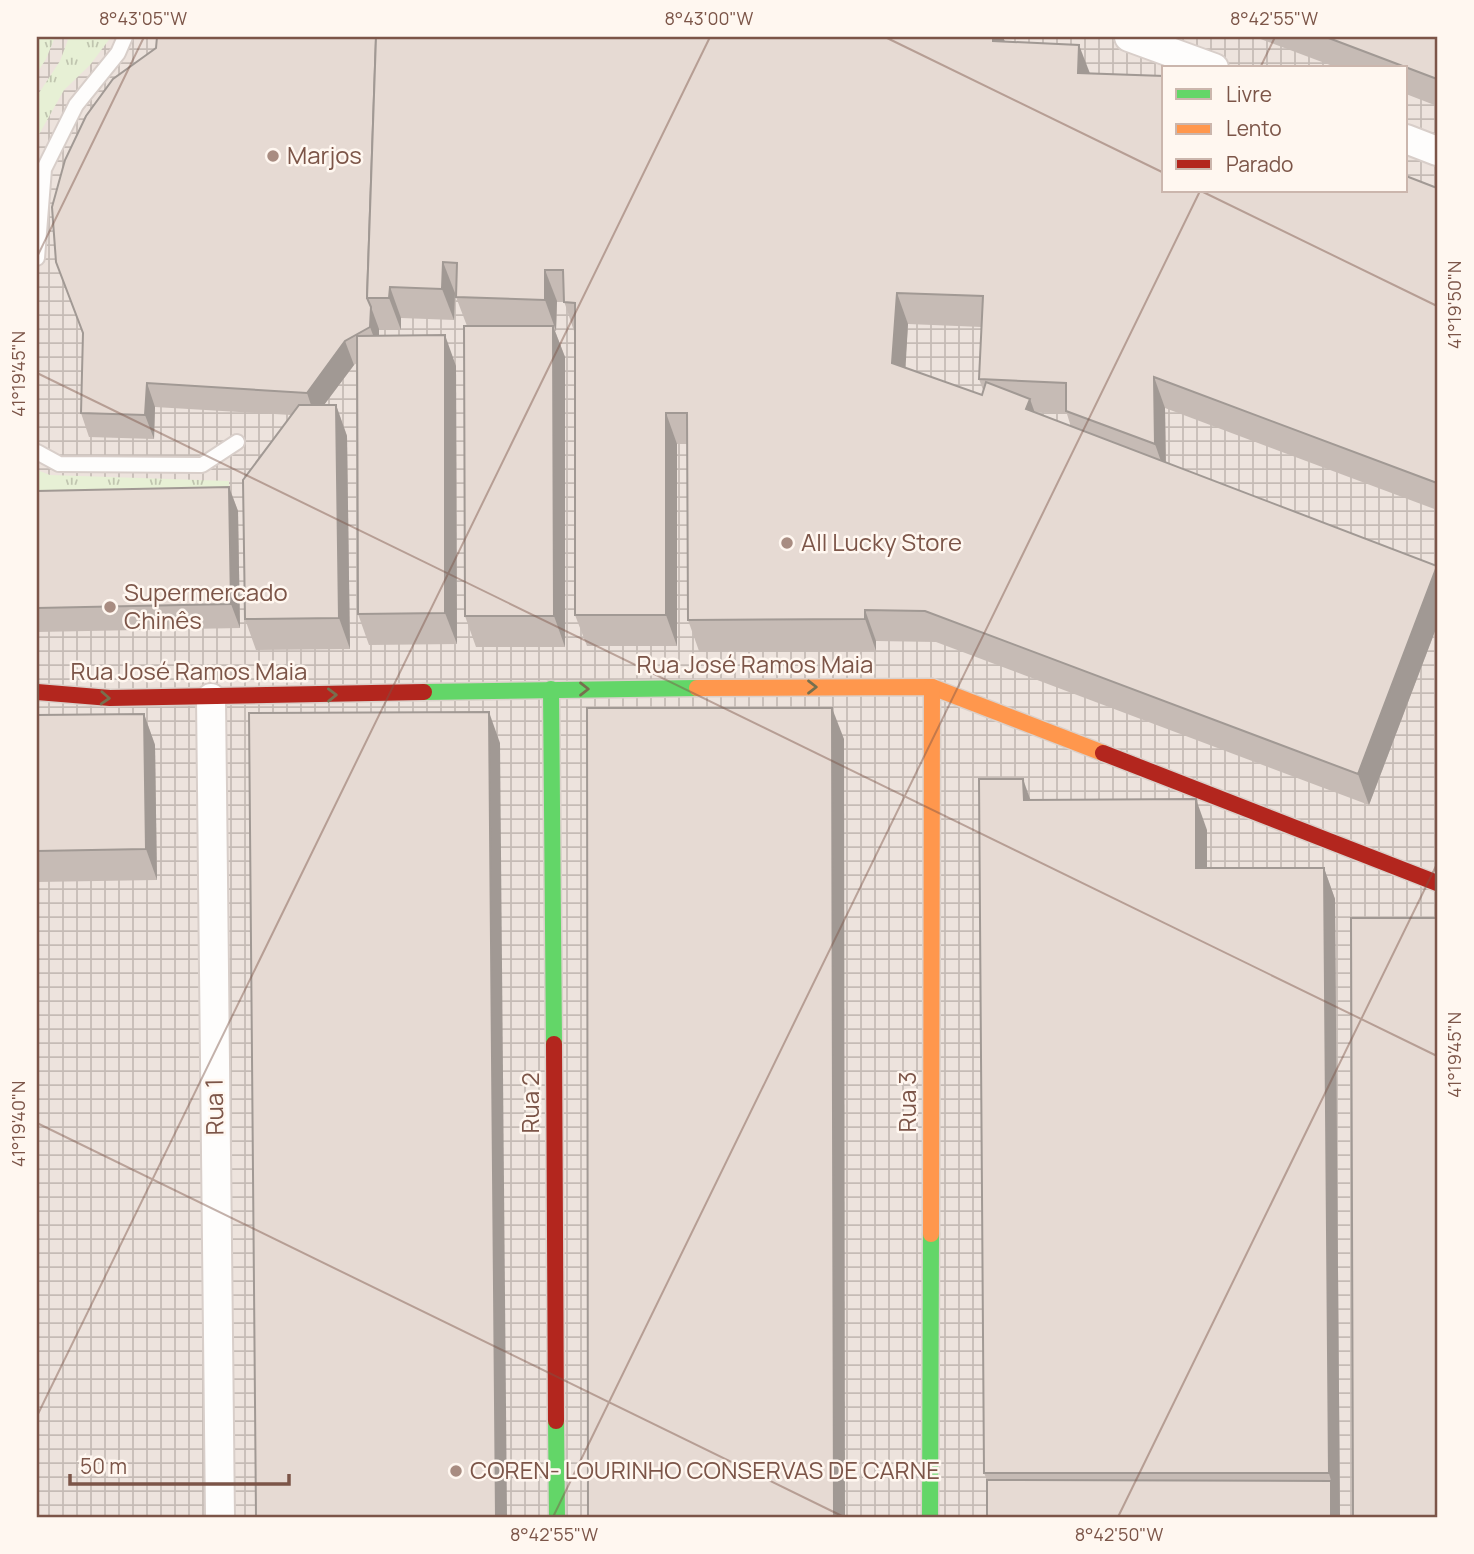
<svg xmlns="http://www.w3.org/2000/svg" width="1474" height="1554" font-family="Manrope,sans-serif">
<style>
.industrial{fill:url(#industrial-grid);fill-rule:evenodd}
.grass{fill:url(#grass-tufts)}
.lines{fill:none;stroke-linecap:round;stroke-linejoin:round}
.lane-casing{stroke:#d8cec9;stroke-width:18}
.street-casing{stroke:#d8cec9;stroke-width:32}
.fast-casing{stroke:#dad0ca;stroke-width:19}
.slow-casing{stroke:#dad0ca;stroke-width:19}
.jam-casing{stroke:#dad0ca;stroke-width:19}
.lane{stroke:#fefdfc;stroke-width:14}
.street{stroke:#fefdfc;stroke-width:28}
.fast{stroke:#63d668;stroke-width:16}
.slow{stroke:#ff974d;stroke-width:16}
.jam{stroke:#b3261e;stroke-width:16}
.wall{fill:#c6bbb5;fill-rule:evenodd}
.shaded-wall{fill:#a19994}
.building{fill:#e6dad3;stroke:#a19994;stroke-width:2}
.oneway{stroke:#776f4e}
.ticks{fill:none;stroke:#7c5548;stroke-width:2;stroke-opacity:0.45}
.poi-dot{fill:#a88c81;stroke:#fff7f0;stroke-width:2.5}
.labels{text-anchor:middle;stroke-width:5;stroke-linejoin:round;paint-order:stroke}
.poi-label{font-size:24px;fill:#7c5548;stroke:#fff7f0;text-anchor:start}
.street-label{font-size:24px;fill:#7c5548;stroke:#fff7f0}
.neatline{fill:none;stroke:#7c5548;stroke-width:2.5}
.ticks-label{font-size:18px;text-anchor:middle;fill:#7c5548}
</style>
<defs>
<pattern id="industrial-grid" width="8" height="8" patternUnits="userSpaceOnUse" patternTransform="scale(1.75)"><rect width="8" height="8" fill="#ede3dd"/><path d="M0 4h8M4 0v8" fill="none" stroke="#c5bbb5"/></pattern>
<pattern id="grass-tufts" width="24" height="20" patternUnits="userSpaceOnUse" patternTransform="scale(1.75)"><rect width="24" height="20" fill="#e7f0d5"/><path d="M3 7l-1-3M5 7V3M7 7l1-3M15 17l-1-3M17 17v-4M19 17l1-3" fill="none" stroke="#c0c5af"/></pattern>
</defs>
<rect width="100%" height="100%" fill="#f9f3ec"/>
<path class="industrial" d="M37,37h1400v1480h-1400zM1164,68h242v123h-242z"/>
<g class="grass">
<polygon points="37,37 55,37 46,59 37,73"/>
<polygon points="69,37 111,37 90,65 64,90 37,138 37,96 60,61"/>
<polygon points="37,470 50,475 229,481 229,511 37,515"/>
</g>
<g class="lines">
<g class="lane-casing">
<g id="lane">
<polyline points="37,258 44,169 76,105 118,53 125,37"/>
<polyline points="37,452 59,464 202,465 237,442"/>
</g>
</g>
<g class="street-casing">
<g id="street">
<polyline points="1129,37 1214,68"/>
<polyline points="1406,139 1437,151"/>
<polyline points="211,698 220,1517"/>
</g>
</g>
<g class="fast-casing">
<g id="fast">
<polyline points="551,689 554,1044"/>
<polyline points="424,692 697,688"/>
<polyline points="556,1421 557,1517"/>
<polyline points="930,1517 931,1234"/>
</g>
</g>
<g class="slow-casing">
<g id="slow">
<polyline points="697,688 932,687 1103,753"/>
<polyline points="931,1234 932,687"/>
</g>
</g>
<g class="jam-casing">
<g id="jam">
<polyline points="37,692 110,698 424,692"/>
<polyline points="1103,753 1437,883"/>
<polyline points="554,1044 556,1421"/>
</g>
</g>
<use href="#lane" class="lane"/>
<use href="#street" class="street"/>
<use href="#fast" class="fast"/>
<use href="#slow" class="slow"/>
<use href="#jam" class="jam"/>
</g>
<g class="wall">
<path d="M157,37h846l2,5 85,31 74,118 273,-3v322l-272,-102 1,55 271,103v60l-68,179 -433,-163 -60,-1v10h-177l-11,-31 -1,-176h-10v202h-90l-12,-31v-281l-11,-33h-7l-1,30h-1l10,26v290h-89l-11,-31 2,-290 -11,-29v-4h-1l-1,27 -53,-2v12l-22,-1v7l77,30 1,278 -88,1 -11,-31 -1,-251 -3,2 -30,40h12l11,31 3,213 -94,1 -11,-31 46,-204 -136,-8 -1,32 -65,-2 -8,-24 2,-79 73,-286zM908,324l74,3 -3,52 4,11 -1,5 -77,-27zM1035,412l32,2 4,13z"/>
<polygon points="1255,37 1437,37 1437,106 1406,94 1406,68 1338,68"/>
<polygon points="229,487 238,511 240,628 37,632 37,491"/>
<polygon points="144,714 155,745 157,880 37,882 37,715"/>
<polygon points="1030,800 1207,830 1207,868 1324,868 1335,899 1340,1517 987,1480 984,1473"/>
</g>
<g class="shaded-wall">
<polygon points="993,37 1003,37 1005,42 993,41"/>
<polygon points="1079,45 1091,76 1078,73"/>
<polygon points="443,262 455,293 454,320 442,289"/>
<polygon points="545,270 557,301 556,331 545,300"/>
<polygon points="390,287 401,318 401,330 389,298"/>
<polygon points="897,293 908,324 904,394 892,363"/>
<polygon points="371,307 379,329 379,351 370,327"/>
<polygon points="553,326 565,357 565,647 554,616"/>
<polygon points="445,335 456,366 457,644 445,613"/>
<polygon points="345,341 354,365 315,417 307,393"/>
<polygon points="1154,377 1165,408 1166,476 1155,444"/>
<polygon points="147,383 155,407 154,439 145,415"/>
<polygon points="1030,399 1041,430 1026,409"/>
<polygon points="336,405 347,436 350,649 339,618"/>
<polygon points="666,413 677,444 677,646 666,615"/>
<polygon points="229,487 238,511 240,628 231,604"/>
<polygon points="1437,566 1437,626 1369,805 1358,774"/>
<polygon points="865,610 876,641 876,651 865,619"/>
<polygon points="832,708 844,739 845,1517 834,1517"/>
<polygon points="489,712 500,743 507,1517 496,1517"/>
<polygon points="144,714 155,745 157,880 146,849"/>
<polygon points="1023,779 1034,810 1024,800"/>
<polygon points="1196,799 1207,830 1207,899 1196,868"/>
<polygon points="1324,868 1335,899 1340,1517 1331,1517 1331,1481 1329,1473"/>
</g>
<g class="building">
<polygon points="157,37 376,37 367,298 371,307 370,327 345,341 307,393 147,383 145,415 81,413 83,333 56,262 52,207 65,160 86,116 113,79 156,48"/>
<polygon points="376,37 993,37 993,41 1079,45 1078,73 1164,76 1164,191 1406,191 1406,176 1437,188 1437,483 1154,377 1155,444 1066,411 1066,383 979,379 983,296 897,293 892,363 982,395 986,382 1030,399 1026,409 1437,566 1358,774 925,611 865,610 865,619 688,620 687,413 666,413 666,615 575,615 575,303 564,302 563,270 545,270 545,300 456,297 457,263 443,262 442,289 390,287 389,298 367,298"/>
<polygon points="1326,37 1437,37 1437,79"/>
<polygon points="464,326 553,326 554,616 465,616"/>
<polygon points="445,335 445,613 358,614 357,336"/>
<polygon points="299,405 336,405 339,618 245,619 243,480"/>
<polygon points="229,487 231,604 37,608 37,491"/>
<polygon points="587,708 832,708 834,1517 588,1517"/>
<polygon points="489,712 496,1517 256,1517 249,713"/>
<polygon points="144,714 146,849 37,851 37,715"/>
<polygon points="979,779 1023,779 1024,800 1196,799 1196,868 1324,868 1329,1473 984,1473"/>
<polygon points="1351,918 1437,918 1437,1517 1353,1517"/>
<polygon points="987,1480 1331,1481 1331,1517 987,1517"/>
</g>
<defs><path id="oneway-chevron" d="M-2-3.5L2.5 0L-2 3.5" fill="none" stroke-width="1.6" stroke-linecap="round" stroke-linejoin="round" transform="scale(1.75)"/></defs>
<g class="oneway">
<use href="#oneway-chevron" transform="translate(812 687)"/>
<use href="#oneway-chevron" transform="translate(584 689)"/>
<use href="#oneway-chevron" transform="translate(332 695) rotate(-1)"/>
<use href="#oneway-chevron" transform="translate(105 698) rotate(3)"/>
</g>
<path class="ticks" d="M885,37l279,136M1260,68l15,-31M1201,191l236,115M37,257l107,-220M37,373l1400,683M37,1123l807,394M37,1416l673,-1379M553,1517l647,-1326M1118,1517l319,-653"/>
<g class="poi-dot">
<circle cx="273" cy="156" r="7"/>
<circle cx="787" cy="543" r="7"/>
<circle cx="110" cy="607" r="7"/>
<circle cx="456" cy="1471" r="7"/>
</g>
<g class="labels">
<g class="poi-label">
<text x="287" y="164">Marjos</text>
<text x="801" y="551">All Lucky Store</text>
<text x="124" y="601">Supermercado<tspan x="124" dy="28">Chinês</tspan></text>
<text x="470" y="1479">COREN- LOURINHO CONSERVAS DE CARNE</text>
</g>
<g class="street-label">
<text x="755" y="673">Rua José Ramos Maia</text>
<text x="189" y="680">Rua José Ramos Maia</text>
<text transform="translate(908 1102) rotate(-90)" y="8">Rua 3</text>
<text transform="translate(531 1103) rotate(-90)" y="8">Rua 2</text>
<text transform="translate(215 1107) rotate(-91)" y="8">Rua 1</text>
</g>
</g>
<rect width="1474" height="1554" fill="none" stroke="#fff7f0" stroke-width="77"/>
<rect x="1162" y="66" width="245" height="126" fill="#fff7f0" stroke="#cbb6ad" stroke-width="2"/>
<rect x="1176" y="89" width="35" height="10" fill="#63d668" stroke="#cbb6ad" stroke-width="2"/>
<text x="1226" y="102" font-size="21" fill="#7c5548">Livre</text>
<rect x="1176" y="124" width="35" height="10" fill="#ff974d" stroke="#cbb6ad" stroke-width="2"/>
<text x="1226" y="136" font-size="21" fill="#7c5548">Lento</text>
<rect x="1176" y="159" width="35" height="10" fill="#b3261e" stroke="#cbb6ad" stroke-width="2"/>
<text x="1226" y="172" font-size="21" fill="#7c5548">Parado</text>
<path d="M70 1474v10h219v-10" fill="none" stroke="#7c5548" stroke-width="3.5"/>
<text x="80" y="1474" font-size="21" fill="#7c5548" stroke="#fff7f0" stroke-width="5" paint-order="stroke">50 m</text>
<rect x="38" y="38" width="1398" height="1478" class="neatline"/>
<g class="ticks-label">
<text x="143" y="25">8°43'05"W</text>
<text x="709" y="25">8°43'00"W</text>
<text x="1274" y="25">8°42'55"W</text>
<text transform="translate(1455 305) rotate(-90)" y="6">41°19'50"N</text>
<text transform="translate(19 374) rotate(-90)" y="6">41°19'45"N</text>
<text transform="translate(1455 1055) rotate(-90)" y="6">41°19'45"N</text>
<text transform="translate(19 1124) rotate(-90)" y="6">41°19'40"N</text>
<text x="554" y="1541">8°42'55"W</text>
<text x="1119" y="1541">8°42'50"W</text>
</g>
</svg>
